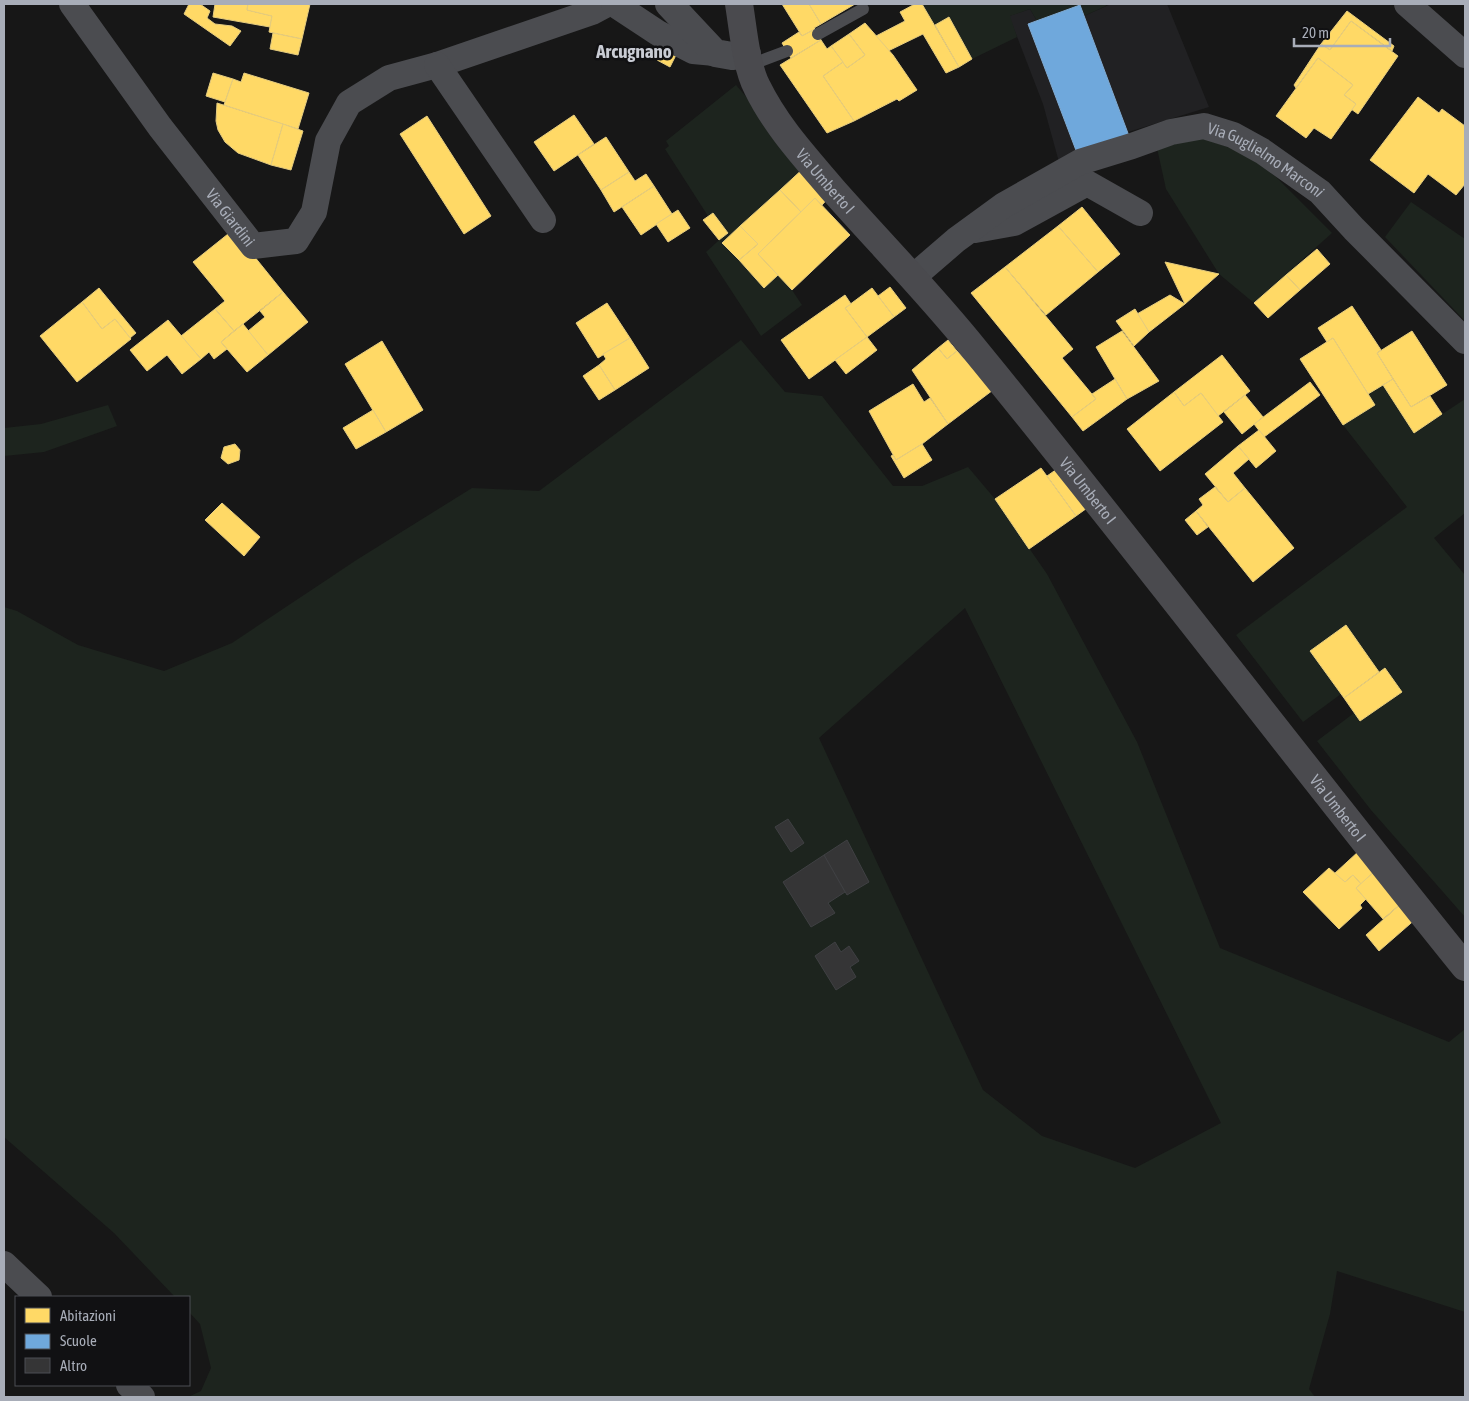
<svg xmlns="http://www.w3.org/2000/svg" width="1469" height="1401" font-family="'Asap Condensed',sans-serif">
<style>
.built{fill:#212123}
.green{fill:#1d241e;fill-rule:evenodd}
.homes{fill:#ffd966;stroke:#e5cc7f}
.schools{fill:#6fa8dc;stroke:#80aad1}
.building{fill:#353536;stroke:#3f4043}
.lines{fill:none;stroke-linecap:round;stroke-linejoin:round}
.service{stroke:#4b4c50;stroke-width:12}
.minor{stroke:#4b4c50;stroke-width:26}
.tertiary{stroke:#4b4c50;stroke-width:28}
.secondary{stroke:#4a4a4e;stroke-width:28}
.labels{text-anchor:middle;stroke-width:5;stroke-linejoin:round;paint-order:stroke}
.street-label{font-size:16px;fill:#a8adb8;stroke:#111113}
.quarter-label{font-size:19px;font-weight:bold;fill:#c9ccd4;stroke:#111113}
</style>
<rect width="100%" height="100%" fill="#171717"/>
<polygon class="built" points="1111,4 1167,4 1209,107 1128,132 1129,136 1059,162 1043,104 1009,16 1030,9 1037,21 1080,5 1084,16"/>
<g class="green">
<polygon points="922,4 1105,4 1106,6 1084,16 1080,5 1037,21 1030,9 1010,16 1017,37 972,59 949,18 935,25"/>
<polygon points="736,85 806,166 722,243 764,287 778,275 792,290 802,305 761,336 706,252 728,232 713,213 708,216 665,149 669,146 666,141"/>
<polygon points="1202,138 1245,153 1276,177 1332,233 1254,303 1219,274 1166,189 1157,148"/>
<polygon points="1411,202 1465,239 1465,321 1385,237"/>
<path d="M741,340l44,52 37,4 71,90h29l46,-19 27,32 52,75 90,168 83,206 229,94 16,-13v283l-128,-41 -7,43 -21,75 6,8h-1127l13,-6 10,-23 -11,-44 -11,-12v-15h-14l-61,-64 -110,-96v-530l13,4 61,34 86,26 68,-28 126,-84 114,-71 67,3zM965,608l256,515 -86,45 -93,-32 -59,-46 -164,-352z"/>
<polygon points="1383,385 1414,433 1465,399 1465,513 1434,538 1465,575 1465,917 1371,810 1317,741 1354,713 1360,721 1402,692 1386,668 1379,672 1346,626 1311,651 1341,694 1303,722 1236,635 1407,507 1343,425 1375,405 1368,394"/>
<polygon points="108,405 117,426 44,452 4,456 4,428 41,424"/>
</g>
<g class="homes">
<polygon points="189,4 200,4 210,11 207,18 215,24 232,26 241,31 230,46 184,14"/>
<polygon points="215,4 248,4 247,10 272,16 270,27 213,17"/>
<polygon points="248,4 310,4 302,39 269,32 272,16 247,10"/>
<polygon points="782,4 809,4 821,24 814,28 815,29 802,36"/>
<polygon points="809,4 855,4 821,24"/>
<polygon points="915,4 922,4 959,67 946,73 923,34 888,51 876,36 905,21 900,12"/>
<polygon points="1347,11 1394,46 1392,51 1351,21 1330,50 1321,44"/>
<polygon points="949,17 972,59 959,67 935,25"/>
<polygon points="1351,21 1398,56 1358,114 1351,109 1356,104 1344,95 1353,85 1318,58 1296,88 1294,85 1321,44 1330,50"/>
<polygon points="865,23 893,55 917,90 899,101 897,99 854,121 823,76 843,62 847,68 865,55 849,34"/>
<polygon points="815,29 821,40 791,58 782,43 799,32 802,36"/>
<polygon points="671,32 684,39 670,67 657,60"/>
<polygon points="273,33 302,39 298,55 270,49"/>
<polygon points="849,34 865,55 847,68 831,46"/>
<polygon points="821,40 827,49 831,46 843,62 823,76 854,121 827,133 780,65"/>
<polygon points="1318,58 1353,85 1344,95 1356,104 1331,139 1314,128 1306,138 1276,116"/>
<polygon points="213,73 233,79 225,102 206,96"/>
<polygon points="244,73 309,93 298,129 224,105 233,79 241,82"/>
<polygon points="1418,97 1439,113 1442,109 1465,126 1465,184 1456,195 1428,174 1414,193 1370,160"/>
<polygon points="217,103 283,124 271,165 238,153 225,142 218,130 216,121"/>
<polygon points="574,115 594,144 554,171 534,142"/>
<polygon points="427,116 491,216 464,234 400,134"/>
<polygon points="283,124 303,131 291,170 271,165"/>
<polygon points="606,137 629,172 601,190 578,155"/>
<polygon points="806,166 831,195 822,205 815,198 801,212 780,190"/>
<polygon points="629,172 635,181 646,174 654,186 614,212 601,190"/>
<polygon points="654,186 672,214 641,235 622,207"/>
<polygon points="780,190 801,212 758,254 778,275 764,288 739,260 758,244 740,226"/>
<polygon points="815,198 850,235 792,290 758,254"/>
<polygon points="1082,207 1120,254 1098,272 1058,226"/>
<polygon points="678,210 690,228 668,242 656,224"/>
<polygon points="713,213 728,233 719,240 703,220"/>
<polygon points="740,226 758,244 739,260 722,243"/>
<polygon points="1058,226 1098,272 1046,315 1005,267"/>
<polygon points="233,230 283,292 234,331 215,309 225,301 193,262"/>
<polygon points="1317,249 1330,264 1300,290 1286,275"/>
<polygon points="1165,262 1219,274 1185,304"/>
<polygon points="1005,267 1073,349 1062,358 1096,399 1072,417 971,293"/>
<polygon points="1286,275 1300,290 1268,318 1254,303"/>
<polygon points="890,287 906,308 894,317 878,296"/>
<polygon points="99,288 136,333 130,338 115,319 102,329 82,302"/>
<polygon points="872,288 894,317 867,337 845,308"/>
<polygon points="283,292 308,322 268,355 248,331 265,317 260,311"/>
<polygon points="845,295 851,304 845,308 867,337 809,379 781,340"/>
<polygon points="1170,295 1185,304 1149,332 1137,314"/>
<polygon points="82,302 102,329 115,319 131,339 77,382 40,336"/>
<polygon points="607,303 630,338 598,358 576,323"/>
<polygon points="1352,306 1381,350 1377,353 1393,379 1368,394 1333,338 1327,342 1318,328"/>
<polygon points="215,309 234,331 221,342 227,349 214,359 209,352 201,359 181,336"/>
<polygon points="1135,309 1149,332 1134,346 1116,321"/>
<polygon points="168,320 201,359 182,374 167,355 147,371 130,350"/>
<polygon points="243,324 268,355 247,372 221,342"/>
<polygon points="1122,331 1159,381 1127,399 1096,347"/>
<polygon points="1412,331 1447,385 1411,407 1377,353"/>
<polygon points="867,337 877,350 846,374 835,360"/>
<polygon points="630,338 649,368 615,390 599,365 606,359 603,354"/>
<polygon points="1333,338 1375,405 1343,425 1300,359"/>
<polygon points="948,340 957,351 947,359 938,348"/>
<polygon points="382,341 423,410 386,432 345,364"/>
<polygon points="938,348 947,359 957,351 993,390 948,424 912,370"/>
<polygon points="1222,355 1250,391 1218,416 1201,393 1184,406 1174,392"/>
<polygon points="599,365 615,390 599,400 583,376"/>
<polygon points="1115,379 1127,399 1083,431 1072,417 1096,399 1092,394"/>
<polygon points="1393,379 1411,407 1430,396 1442,414 1414,433 1383,385"/>
<polygon points="1310,382 1320,395 1264,437 1254,424"/>
<polygon points="913,384 924,402 930,398 948,424 922,444 896,460 869,411"/>
<polygon points="1174,392 1184,406 1201,393 1223,422 1160,471 1127,429"/>
<polygon points="1245,395 1263,417 1242,434 1224,412"/>
<polygon points="373,410 386,432 356,449 343,428"/>
<polygon points="1259,430 1276,451 1256,468 1238,446"/>
<polygon points="235,444 240,450 239,460 228,464 221,458 224,447"/>
<polygon points="922,444 932,460 904,478 891,456 893,455 896,460"/>
<polygon points="1238,446 1249,459 1233,473 1245,488 1228,502 1205,474"/>
<polygon points="1067,462 1094,503 1076,516 1047,476"/>
<polygon points="1041,468 1076,516 1029,549 995,499"/>
<polygon points="1215,487 1228,502 1245,488 1294,548 1253,582 1196,511 1203,505 1199,499"/>
<polygon points="222,503 260,537 244,556 205,520"/>
<polygon points="1196,511 1208,527 1197,535 1185,520"/>
<polygon points="1346,625 1379,672 1344,698 1310,651"/>
<polygon points="1385,668 1402,692 1360,721 1344,698"/>
<polygon points="1359,851 1376,870 1361,884 1353,875 1345,882 1334,874"/>
<polygon points="1329,868 1345,882 1353,875 1361,884 1356,888 1366,899 1360,905 1362,908 1339,929 1303,892"/>
<polygon points="1376,870 1404,901 1383,919 1356,888"/>
<polygon points="1404,901 1418,917 1379,951 1366,935"/>
</g>
<polygon class="schools" points="1080,5 1129,136 1077,153 1028,24"/>
<g class="building">
<polygon points="788,819 804,843 791,852 775,827"/>
<polygon points="847,840 869,882 847,895 824,855"/>
<polygon points="824,855 845,892 828,903 835,913 811,927 783,882"/>
<polygon points="835,942 841,952 849,946 859,961 850,967 856,977 836,990 815,956"/>
</g>
<g class="lines">
<g class="service">
<polyline points="818,34 863,9"/>
<polyline points="750,65 787,51"/>
</g>
<g class="minor">
<path id="s1" d="M72,4l88,123 93,119 43,-5 18,-29 14,-71 21,-38 40,-25 48,-13 155,-53 15,-8"/>
<polyline points="614,4 658,33 693,51 715,53"/>
<polyline points="1407,4 1465,55"/>
<polyline points="437,65 543,220"/>
<polyline points="975,230 1014,223 1087,183 1140,213"/>
<path id="s2" d="M912,278l44,-38 48,-35 76,-43 52,-16 39,-14 33,-6 29,9 29,16 58,41 34,37 111,112"/>
<polyline points="4,1264 39,1297"/>
<polyline points="129,1385 142,1397"/>
</g>
<polyline class="tertiary" points="669,4 715,53 732,56 747,54"/>
<path class="secondary" id="s3" d="M739,4c4,24 7,62 18,83 19,39 48,70 76,103 47,53 97,104 142,160 166,203 325,413 490,617"/>
</g>
<g class="labels">
<g class="street-label">
<text dy="6" stroke="none"><textPath href="#s2" startOffset="405">Via Guglielmo Marconi</textPath></text>
<text dy="6" stroke="none"><textPath href="#s3" startOffset="202">Via Umberto I</textPath></text>
<text dy="6" stroke="none"><textPath href="#s1" startOffset="266">Via Giardini</textPath></text>
<text dy="6" stroke="none"><textPath href="#s3" startOffset="608">Via Umberto I</textPath></text>
<text dy="6" stroke="none"><textPath href="#s3" startOffset="1012">Via Umberto I</textPath></text>
</g>
<g class="quarter-label">
<text x="634" y="58">Arcugnano</text>
</g>
</g>
<rect width="1469" height="1401" fill="none" stroke="#a8adb8" stroke-width="10"/>
<rect x="15" y="1296" width="175" height="90" fill="#111113" stroke="#4d4f55"/>
<rect x="25" y="1308" width="25" height="15" fill="#ffd966" stroke="#4d4f55"/>
<text x="60" y="1321" font-size="15" fill="#a8adb8">Abitazioni</text>
<rect x="25" y="1334" width="25" height="15" fill="#6fa8dc" stroke="#4d4f55"/>
<text x="60" y="1346" font-size="15" fill="#a8adb8">Scuole</text>
<rect x="25" y="1358" width="25" height="15" fill="#353536" stroke="#4d4f55"/>
<text x="60" y="1371" font-size="15" fill="#a8adb8">Altro</text>
<path d="M1294 38v8h96v-8" fill="none" stroke="#a8adb8" stroke-width="2.5"/>
<text x="1302" y="38" font-size="15" fill="#a8adb8" stroke="#111113" stroke-width="4" paint-order="stroke">20 m</text>
</svg>
